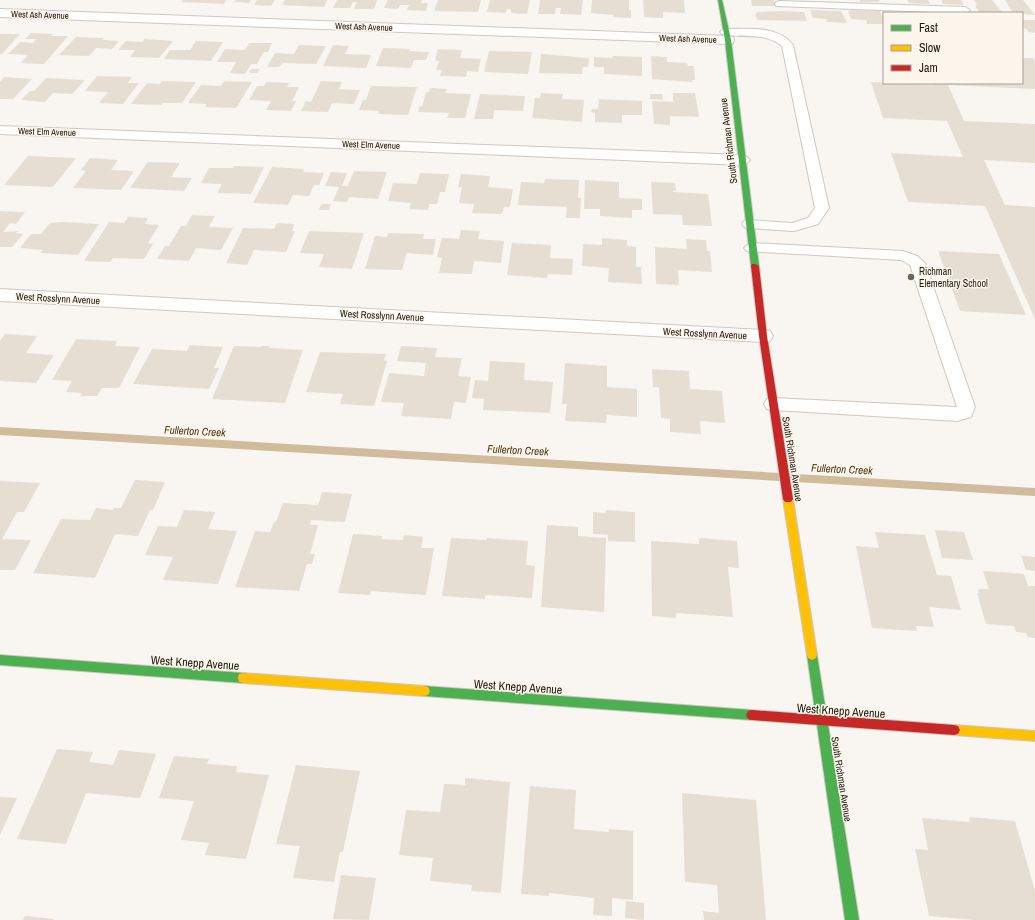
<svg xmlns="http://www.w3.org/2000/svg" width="1035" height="920" font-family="'Archivo Narrow',sans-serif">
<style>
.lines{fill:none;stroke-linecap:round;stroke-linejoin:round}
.stream{fill:#d0bb9a;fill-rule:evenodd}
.building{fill:#e6ded3}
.lane-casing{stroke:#cec8c2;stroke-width:2}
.street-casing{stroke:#cec8c2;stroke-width:2}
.fast-casing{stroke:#cec8c2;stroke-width:2}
.slow-casing{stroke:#cec8c2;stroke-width:2}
.jam-casing{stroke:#cec8c2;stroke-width:2}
.lane{fill:#fefefd;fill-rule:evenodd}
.street{fill:#fefefd;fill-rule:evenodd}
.fast{fill:#4caf50;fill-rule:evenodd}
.slow{fill:#ffc107;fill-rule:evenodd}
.jam{fill:#c62828;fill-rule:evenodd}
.poi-dot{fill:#6b675e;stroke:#fdf6ec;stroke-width:1.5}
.labels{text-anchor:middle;stroke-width:3;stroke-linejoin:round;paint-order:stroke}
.far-street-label{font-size:9px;fill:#1f1a10;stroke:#fdf6ec}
.street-label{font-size:10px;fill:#1f1a10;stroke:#fdf6ec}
.poi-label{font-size:10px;fill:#1f1a10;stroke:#fdf6ec;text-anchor:start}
.water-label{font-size:11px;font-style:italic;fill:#4c3813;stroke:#fdf6ec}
.near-street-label{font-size:12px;fill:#1f1a10;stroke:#fdf6ec}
</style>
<rect width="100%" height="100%" fill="#f9f5f0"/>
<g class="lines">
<polygon class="stream" points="0,427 1035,488 1035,496 0,435"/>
</g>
<g class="building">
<polygon points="183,0 226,0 224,4 181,2"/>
<polygon points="236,0 251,0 249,3 234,2"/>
<polygon points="257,0 275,0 271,6 254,5"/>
<polygon points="285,0 327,0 324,7 282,5"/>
<polygon points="337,0 377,0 374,9 354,9 357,2 353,2 350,8 333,8"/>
<polygon points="388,0 422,0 421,3 428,3 426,11 407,10 409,5 400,5 398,9 384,8"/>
<polygon points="438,0 481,0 478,12 434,11"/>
<polygon points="490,0 530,0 527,14 511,13 511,9 507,9 506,13 487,12"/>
<polygon points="540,0 583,0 581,15 560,14 561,8 556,8 555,14 538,14"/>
<polygon points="592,0 629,0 629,10 631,10 631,18 613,17 613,15 591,13"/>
<polygon points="643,0 684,0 685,13 663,12 663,18 644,17"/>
<polygon points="751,0 774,0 775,5 775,6 752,6"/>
<polygon points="860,0 879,0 880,2 860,2"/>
<polygon points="907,0 928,0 930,4 909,3"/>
<polygon points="941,0 961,0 964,5 943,4"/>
<polygon points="974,0 992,0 1003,13 980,13 975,6 977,5"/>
<polygon points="1005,0 1023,0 1035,15 1013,13"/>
<polygon points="810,10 841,11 847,23 827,22 826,19 813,18"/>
<polygon points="852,10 880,11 884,20 884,24 867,24 866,20 851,19 848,11"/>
<polygon points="784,11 804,12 807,21 757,20 755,13 757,14 757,12"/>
<polygon points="1022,20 1035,20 1035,33 1029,32 1026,29 1024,28"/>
<polygon points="31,33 53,34 51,36 68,36 44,64 21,63 28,55 8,54 20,42 33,43 36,39 25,39"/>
<polygon points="0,34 20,34 2,54 0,54"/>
<polygon points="76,37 104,38 102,40 119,41 112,49 96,48 89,56 59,55"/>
<polygon points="144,39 173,41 159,58 130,57 135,50 118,50 126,41 143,42"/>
<polygon points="196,41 223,42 211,61 164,59 170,50 190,50"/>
<polygon points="249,43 272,43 268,52 264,52 257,64 251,64 245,74 230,73 236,62 217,62 225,49 245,50"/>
<polygon points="299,45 326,46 316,64 282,63 279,67 267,67 275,53 294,54"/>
<polygon points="333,45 349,46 345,54 371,55 366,68 323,66"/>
<polygon points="383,48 410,49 409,51 429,52 426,60 414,60 411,68 376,66"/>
<polygon points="438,49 462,50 460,58 481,59 478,72 467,71 466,77 440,76 442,70 436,70 439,61 435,61"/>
<polygon points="489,51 532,52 528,74 484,72"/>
<polygon points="541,54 589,58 588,67 583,67 582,74 539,73"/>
<polygon points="613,56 642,57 642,76 604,74 604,67 594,67 594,57 612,58"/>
<polygon points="651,56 667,57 667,62 687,63 688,66 694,66 695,80 692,80 693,82 652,79"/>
<polygon points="1022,58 1033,58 1035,62 1035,89 948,85 964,121 1035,124 1035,163 984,160 1005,205 1035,207 1035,319 985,206 908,202 891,153 963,157 947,121 883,118 871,82 934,85 933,83 1022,83"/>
<polygon points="251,69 260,69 257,73 249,73"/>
<polygon points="97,76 132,77 128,83 139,83 123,104 99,103 108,92 85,91"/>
<polygon points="4,77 32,79 13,99 0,99 0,82"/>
<polygon points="46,78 85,80 72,94 53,93 45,102 21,100 30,91 34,91"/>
<polygon points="162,81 196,82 182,103 163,103 161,105 131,104 147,83 160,84"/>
<polygon points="224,81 252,82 236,108 205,107 207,104 188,103 201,85 221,86"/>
<polygon points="321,81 342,82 339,89 360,90 354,104 332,103 328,112 301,111 306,101 311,102"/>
<polygon points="266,82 289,83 287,87 299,87 292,101 296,101 291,111 266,110 271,101 249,100 257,86 264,86"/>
<polygon points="371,86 417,87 408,115 378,114 379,111 359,110 363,100 366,100"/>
<polygon points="430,88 447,89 445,93 471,94 465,118 447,118 449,113 418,112 419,106 422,107 426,92 429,92"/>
<polygon points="541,93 563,94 562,99 584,100 582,122 532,118 535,98 540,98"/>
<polygon points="673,93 695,93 699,117 670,116 670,125 654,124 652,101 673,102"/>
<polygon points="480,94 525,96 523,111 494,110 493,119 474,119"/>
<polygon points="650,94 662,94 663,100 650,99"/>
<polygon points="599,99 642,101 642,115 622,115 622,123 595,122 595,113 591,112 592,109 598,109"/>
<polygon points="28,156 76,158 53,187 4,185"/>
<polygon points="90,158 118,160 111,170 134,171 121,190 73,188 86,171 81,170"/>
<polygon points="148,162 180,163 171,177 192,178 184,191 130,188"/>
<polygon points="234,166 264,167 251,194 217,193 222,184 201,183 209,168 233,168"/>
<polygon points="272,167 304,169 303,172 324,173 319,185 314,185 309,196 293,195 288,205 253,203"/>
<polygon points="354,171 387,172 378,199 349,197 347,202 333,201 339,187 325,186 331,172 347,173 342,186 348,186"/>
<polygon points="420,173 449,174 445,192 440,192 437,204 429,204 428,210 409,209 411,203 388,201 393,183 417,184"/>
<polygon points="461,174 490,176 488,187 513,189 510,207 504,207 502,214 472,213 474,204 459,203 462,187 458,187"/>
<polygon points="545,179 579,180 578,198 581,198 580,218 566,218 567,207 518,205 521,182 544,183"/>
<polygon points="585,180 619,182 619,198 642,199 642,210 632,210 632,218 600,216 600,209 584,209"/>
<polygon points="651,182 675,183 676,191 673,190 673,192 708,194 712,226 683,225 682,215 653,214"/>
<polygon points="321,204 331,204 329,210 319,210"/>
<polygon points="0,211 25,212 16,224 10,223 3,232 18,231 16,233 23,234 12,247 0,247"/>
<polygon points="192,215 215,216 209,227 233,228 221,250 196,248 189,261 157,259 165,246 169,246 181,226 186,226"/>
<polygon points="128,217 148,218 145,224 159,225 148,243 153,244 144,259 113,258 110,262 84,261 109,222 124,223"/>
<polygon points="63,222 99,224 78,255 40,253 43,250 20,248 31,234 41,234 50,223"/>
<polygon points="277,223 294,224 292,231 295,231 286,252 254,250 247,265 226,263 243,228 274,229"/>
<polygon points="461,230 480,231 478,239 504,241 501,263 474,261 472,274 439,273 442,258 437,257 442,238 459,239"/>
<polygon points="309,231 364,233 352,269 319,267 324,254 300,253"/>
<polygon points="388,233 424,234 423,239 436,239 433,255 407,253 402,270 365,269 375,236 387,237"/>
<polygon points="602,238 627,240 627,246 636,247 636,267 641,267 642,284 608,282 609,268 582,266 583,244 602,245"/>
<polygon points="686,239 706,240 707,251 710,251 712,272 678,270 679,285 656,284 655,247 687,249"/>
<polygon points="512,243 551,245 550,258 573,259 572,275 548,274 547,278 507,275"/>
<polygon points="938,251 999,254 1026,315 960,311"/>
<polygon points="5,334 37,336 26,353 54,355 36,383 0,381 0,341"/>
<polygon points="76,339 117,341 115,346 140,347 119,388 102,388 97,396 80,396 82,393 66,392 72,381 52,380"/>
<polygon points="190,345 223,347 214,368 219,368 209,389 133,384 152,349 187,351"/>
<polygon points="234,346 262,347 262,346 270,346 269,348 303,350 285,403 212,399"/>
<polygon points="401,346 437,348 435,357 462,358 458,376 471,377 466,403 454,402 451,419 401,416 404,403 381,402 389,373 424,376 426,363 397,361"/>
<polygon points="320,352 386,354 384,360 387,361 374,406 340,404 343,394 306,392"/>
<polygon points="490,361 525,363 524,380 553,382 550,413 483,410 484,399 472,398 475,380 488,381"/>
<polygon points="565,363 607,366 607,387 637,389 637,417 607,415 606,423 565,421 567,404 562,404"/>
<polygon points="652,369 689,371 690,389 722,391 725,423 700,421 701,434 670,432 670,419 661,418 659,387 653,387"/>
<polygon points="135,480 165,482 153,510 150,510 138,536 115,534 95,578 33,573 61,519 90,520 96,508 113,510 114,508 121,508"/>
<polygon points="0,481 40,483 24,512 17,512 2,539 31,540 15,570 0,570"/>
<polygon points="322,492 352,494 345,522 311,520 310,525 318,525 310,554 315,554 312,564 307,564 299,591 235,587 255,531 270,532 274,522 276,522 283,503 318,505"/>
<polygon points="184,510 215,512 208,529 237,531 218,584 163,580 173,557 145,555 158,526 177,527"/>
<polygon points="606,510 635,512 635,542 608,541 608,535 593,534 593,512 606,513"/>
<polygon points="547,525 578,527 578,536 606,538 604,612 541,607"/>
<polygon points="935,530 964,532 973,560 942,558"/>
<polygon points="875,532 925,535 937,575 951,576 961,610 929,607 934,627 916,626 917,631 872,628 856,546 879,548"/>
<polygon points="353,534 382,536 382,539 403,540 404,535 423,537 421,548 434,548 426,595 371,591 370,595 338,593"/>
<polygon points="451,538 487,540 487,538 528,541 526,565 535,566 532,598 485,595 485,599 442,596"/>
<polygon points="699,538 737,541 739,568 728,567 733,617 676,613 676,618 652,616 651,541 699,544"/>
<polygon points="1021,556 1035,557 1035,571 1026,570"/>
<polygon points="983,571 1024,574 1028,586 1035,586 1035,638 1028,637 1026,633 1016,632 1014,626 986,624 977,593 979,593 978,589 989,589"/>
<polygon points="57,749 93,752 89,762 113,765 119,750 156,754 140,798 86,793 66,844 17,839"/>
<polygon points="174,756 209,759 207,764 237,766 236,772 269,775 246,859 205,855 209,843 181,840 194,801 159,798"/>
<polygon points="296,765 360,771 343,852 340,852 334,882 293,878 300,846 276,844"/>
<polygon points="465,778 510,782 501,893 471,891 472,885 430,881 433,858 399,855 406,810 440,812 444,784 465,785"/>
<polygon points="530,786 576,790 574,829 609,832 609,829 633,831 633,900 612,898 612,916 593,915 594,898 549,893 549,896 521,894"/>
<polygon points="682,793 756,800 766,920 704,920 703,911 719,913 717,885 685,882"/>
<polygon points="0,797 17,798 0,835"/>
<polygon points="969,817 1015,821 1035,891 1035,920 975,920 929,916 915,849 928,850 922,818 970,822"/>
<polygon points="341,875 376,878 369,920 333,919"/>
<polygon points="626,901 644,903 644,920 625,918"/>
<polygon points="25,916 54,919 54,920 23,920"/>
</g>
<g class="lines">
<g class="lane-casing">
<g id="lane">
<polygon points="780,1 965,7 970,10 969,12 959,13 776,6 775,4 776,2"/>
<path d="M726,29c21,0 52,-4 67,16l36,163 -11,16 -20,6 -5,1 -44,-3 -5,-1 -2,-3 2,-3 5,-1 43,3 16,-5 7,-10 -33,-162c-18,-15 -39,-7 -60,-12l-2,-2 2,-2z"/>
<polygon points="752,243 903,251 917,256 925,263 975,407 971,417 958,421 773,410 767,409 764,404 767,399 773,398 957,407 910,265 901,260 747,251 744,248 747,245"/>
</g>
</g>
<g class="street-casing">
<g id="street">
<polygon points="0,9 728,36 733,37 734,40 733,43 728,44 0,17"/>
<polygon points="0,126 742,155 747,157 750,160 747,163 742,165 0,134"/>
<polygon points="0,289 763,330 770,331 773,336 770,341 763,342 0,301"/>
</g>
</g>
<g class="fast-casing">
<g id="fast">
<polygon points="718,0 722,0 731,40 759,266 755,268 751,266 725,40"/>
<polygon points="812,650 816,652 817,655 859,920 845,920 807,655 808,652"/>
<polygon points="0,655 243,673 247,674 248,678 247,682 243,683 0,665"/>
<polygon points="424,686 752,710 756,711 758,715 756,719 752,720 424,696 420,695 418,691 420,687"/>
</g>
</g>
<g class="slow-casing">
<g id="slow">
<polygon points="788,495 791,496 793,499 817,655 816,658 812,660 808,658 807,655 783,499 785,496"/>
<polygon points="243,673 424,686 428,687 430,691 428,695 424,696 243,683 239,682 238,678 239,674"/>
<polygon points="954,725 1035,731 1035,741 954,735 950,734 948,730 950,726"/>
</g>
</g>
<g class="jam-casing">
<g id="jam">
<polygon points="752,264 755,264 759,266 767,336 793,499 791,502 785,502 783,499 759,336 751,266"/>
<polygon points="752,710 954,725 958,726 960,730 958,734 954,735 752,720 748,719 746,715 748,711"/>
</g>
</g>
<use href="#lane" class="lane"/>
<use href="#street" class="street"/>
<use href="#fast" class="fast"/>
<use href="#slow" class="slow"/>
<use href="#jam" class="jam"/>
</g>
<circle class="poi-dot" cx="911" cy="277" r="4"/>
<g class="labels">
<g class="far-street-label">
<text transform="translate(40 15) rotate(2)" y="3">West Ash Avenue</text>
<text transform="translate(364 27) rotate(2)" y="3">West Ash Avenue</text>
<text transform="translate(688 39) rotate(2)" y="3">West Ash Avenue</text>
<text transform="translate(47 132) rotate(2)" y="3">West Elm Avenue</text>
<text transform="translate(371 145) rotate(2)" y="3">West Elm Avenue</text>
</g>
<g class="street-label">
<text transform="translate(728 141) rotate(-97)" y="4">South Richman Avenue</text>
<text transform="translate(58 298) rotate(3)" y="4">West Rosslynn Avenue</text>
<text transform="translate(382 315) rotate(3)" y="4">West Rosslynn Avenue</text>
<text transform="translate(705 333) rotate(3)" y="4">West Rosslynn Avenue</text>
<text transform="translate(793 459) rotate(81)" y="4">South Richman Avenue</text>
<text transform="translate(842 779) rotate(81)" y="4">South Richman Avenue</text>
</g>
<g class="poi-label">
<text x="919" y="275">Richman<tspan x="919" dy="12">Elementary School</tspan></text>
</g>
<g class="water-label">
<text transform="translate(195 431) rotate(3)" y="4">Fullerton Creek</text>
<text transform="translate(518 450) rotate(3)" y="4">Fullerton Creek</text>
<text transform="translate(842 469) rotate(3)" y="4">Fullerton Creek</text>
</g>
<g class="near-street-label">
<text transform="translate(195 663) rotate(4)" y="4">West Knepp Avenue</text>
<text transform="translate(518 687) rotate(4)" y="4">West Knepp Avenue</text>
<text transform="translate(841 711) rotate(4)" y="4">West Knepp Avenue</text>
</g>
</g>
<rect x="883" y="12" width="140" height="72" fill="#fdf6ec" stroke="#a49e94"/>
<rect x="891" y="25" width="20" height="6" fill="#4caf50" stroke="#a49e94"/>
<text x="919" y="32" font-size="12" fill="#1f1a10">Fast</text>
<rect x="891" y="45" width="20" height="6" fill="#ffc107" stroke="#a49e94"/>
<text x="919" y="52" font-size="12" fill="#1f1a10">Slow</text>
<rect x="891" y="65" width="20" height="6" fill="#c62828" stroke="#a49e94"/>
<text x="919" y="72" font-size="12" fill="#1f1a10">Jam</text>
</svg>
